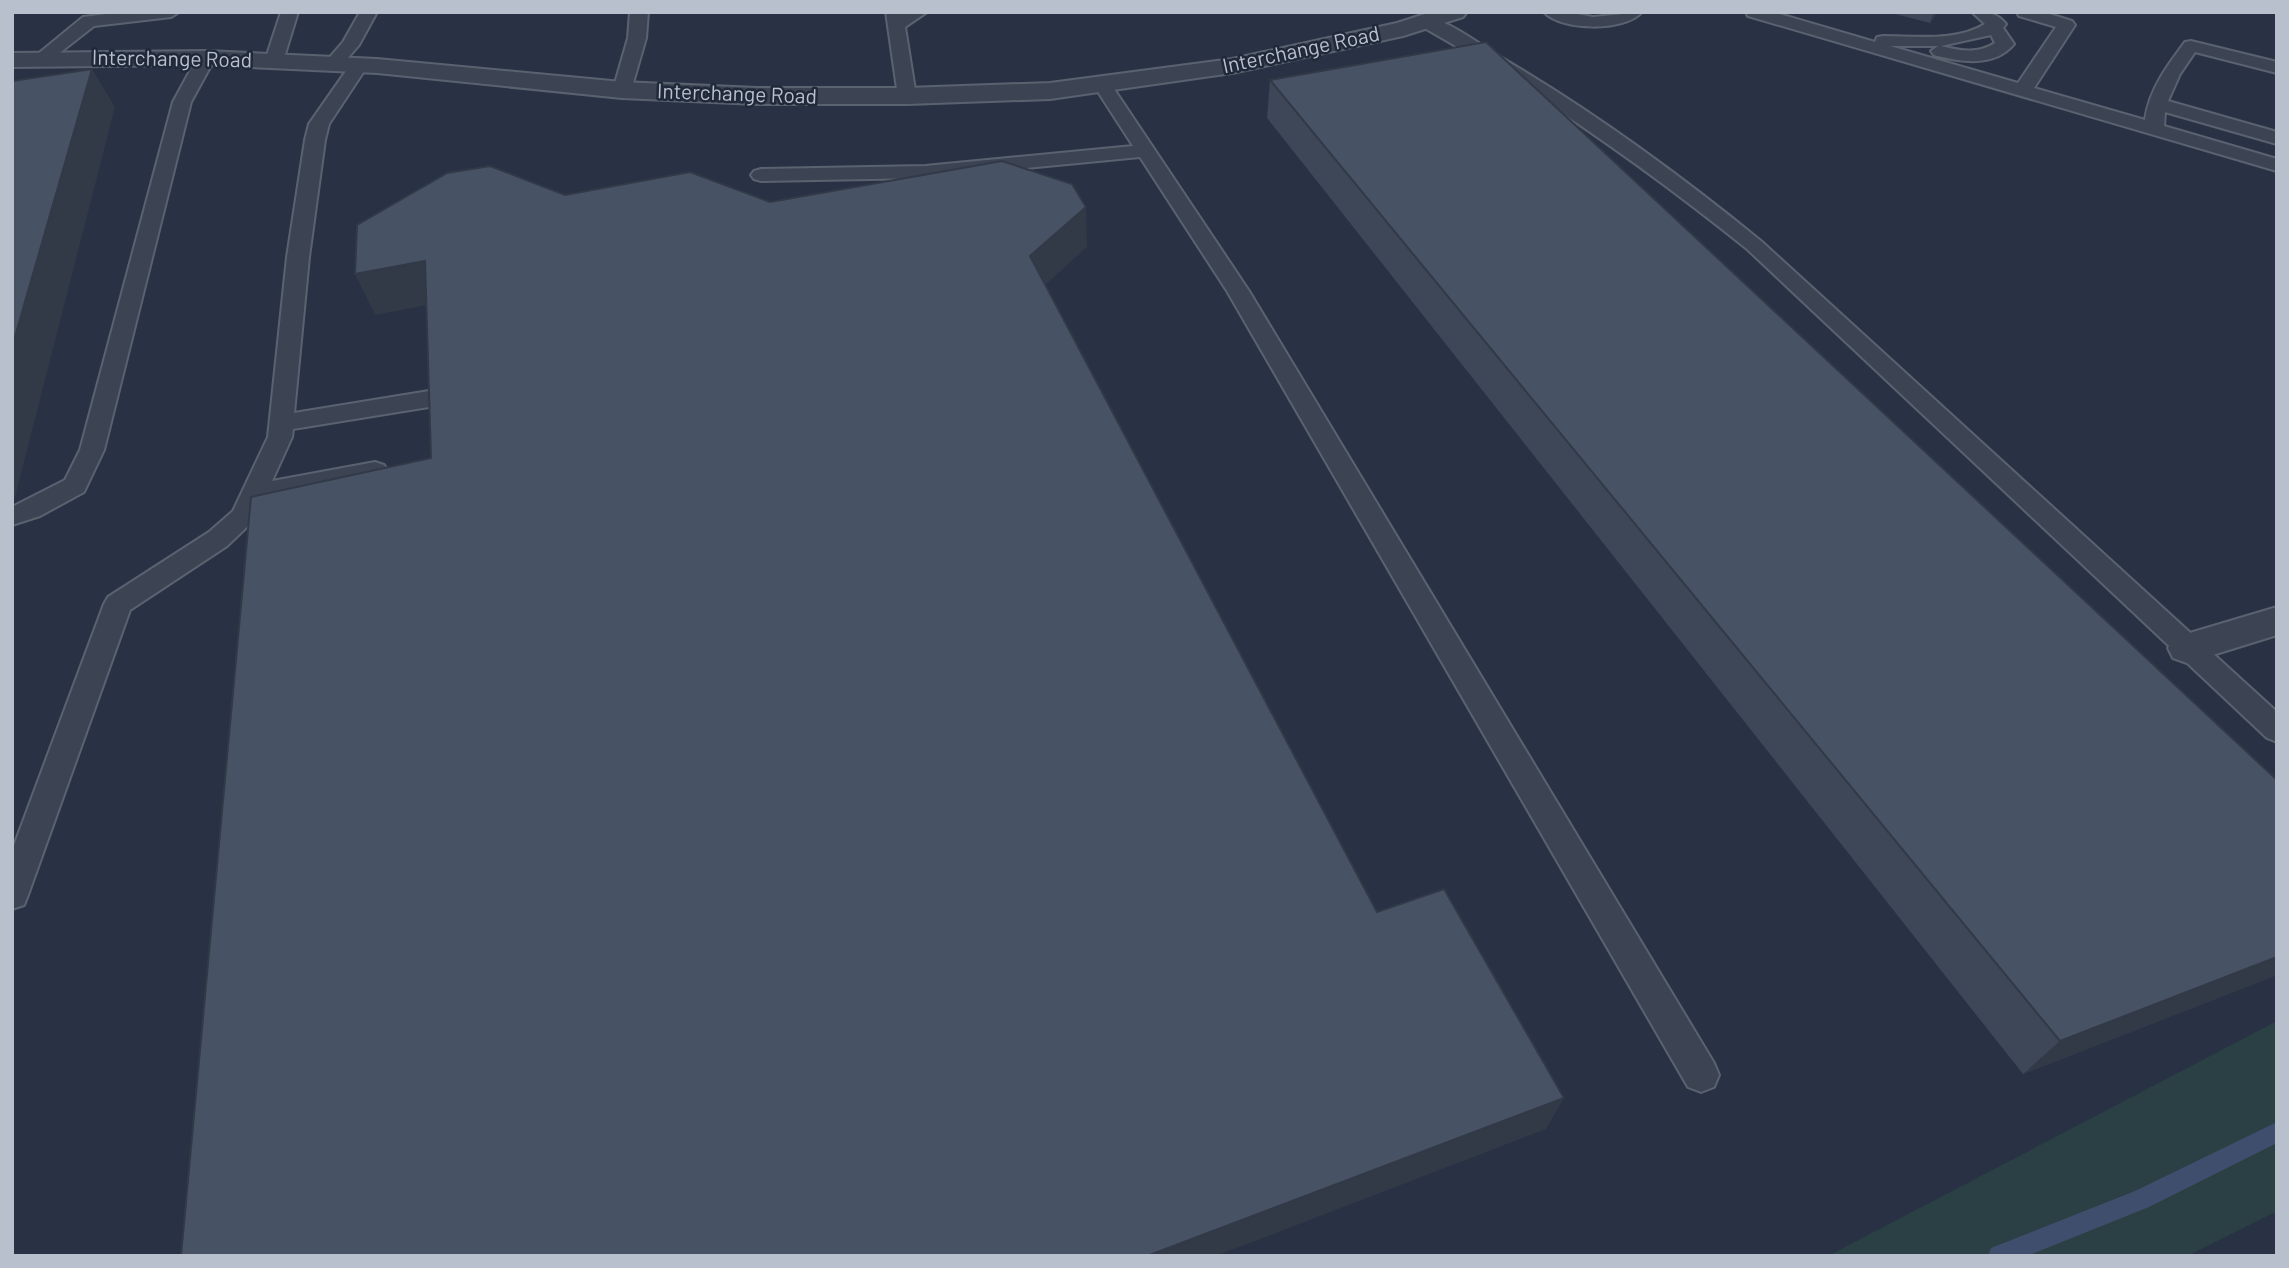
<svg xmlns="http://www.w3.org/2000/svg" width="2289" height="1268" font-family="Barlow,sans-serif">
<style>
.green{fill:#2a4044}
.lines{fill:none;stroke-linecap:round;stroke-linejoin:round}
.stream{fill:#3e4e6c;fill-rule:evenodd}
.lane-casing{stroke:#5a6270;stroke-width:4}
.street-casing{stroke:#5a6270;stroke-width:4}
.lane{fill:#3c4453;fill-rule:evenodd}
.street{fill:#3c4453;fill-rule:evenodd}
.wall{fill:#3d4757}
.shaded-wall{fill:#323947}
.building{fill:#475265;stroke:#323947;stroke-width:2}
.labels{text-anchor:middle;stroke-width:5;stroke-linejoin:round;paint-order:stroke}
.far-street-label{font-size:21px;fill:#b9c0cd;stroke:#202939}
</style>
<rect width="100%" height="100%" fill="#283244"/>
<polygon class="green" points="2277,1021 2277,1211 2187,1256 1828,1256"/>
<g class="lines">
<polygon class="stream" points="2277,1122 2277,1143 2149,1207 2027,1256 1988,1256 1991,1248 2135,1191"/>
<g class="lane-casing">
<g id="lane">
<polygon points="122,12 179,12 171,17 94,26 48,62 42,63 33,58 83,17"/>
<polygon points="281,12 298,12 283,61 274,66 265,61"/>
<polygon points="360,12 377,12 359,45 339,68 327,68 324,64 343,42"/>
<polygon points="630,12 648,12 646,38 631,90 622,96 613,90 628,38"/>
<polygon points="886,12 927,12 905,27 916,96 914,100 907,102 898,96"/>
<path d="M1544,12h24l25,5 49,-5c-18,20 -80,19 -98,0z"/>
<path d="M1746,12h27l102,30 2,-5 6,-1c33,0 73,6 102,-12l-13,-12c14,0 24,0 34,12l-3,4 11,16c-20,24 -54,18 -80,11l-3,-4 7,-5h-48l128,37 38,-56 -37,-11 -2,-4h26l29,9 3,4 -41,63 111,32c4,-30 22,-54 40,-78l6,-1 86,21v11l-82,-21 -15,22 -12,27 109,31v12l-112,-32 -1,14 113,33v12l-529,-155zM1991,35l4,8c-17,11 -34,8 -54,3z"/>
<path d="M1427,17c26,6 52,27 75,41 92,54 177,116 259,183l516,471v30l-10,-4 -520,-489c-103,-83 -211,-158 -326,-223l-3,-4 3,-4z"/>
<polygon points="206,53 215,58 191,102 104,450 84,492 40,516 12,525 12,507 65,480 80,450 173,102 197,58"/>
<polygon points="359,60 368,65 329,124 325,140 309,257 294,413 435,390 443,393 447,398 443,403 435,406 293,429 292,437 272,481 375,462 384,465 388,471 384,477 375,480 263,500 252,522 227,546 130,610 28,895 24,905 12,909 12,851 104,604 108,597 209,532 233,511 268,437 287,257 305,140 309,124 353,61"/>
<polygon points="1102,79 1108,80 1249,291 1714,1063 1719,1075 1714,1087 1701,1092 1688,1087 1227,291 1140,157 925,178 761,181 754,179 751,175 754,171 761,169 925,166 1133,146 1093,84"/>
</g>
</g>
<g class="street-casing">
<g id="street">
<polygon points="1431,12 1467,12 1463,17 1403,36 1232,73 1050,99 907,104 757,104 622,98 377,73 206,65 12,67 12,53 206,51 377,59 622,82 757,88 907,88 1050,83 1232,59 1397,23"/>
<polygon points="2277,607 2277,635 2187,663 2173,658 2168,648 2173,638"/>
</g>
</g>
<use href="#lane" class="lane"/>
<use href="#street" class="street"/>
</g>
<g class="wall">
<polygon points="1888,12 1938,12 1930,23"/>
<polygon points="1270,80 2277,975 2023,1074 1267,118"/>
</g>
<g class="shaded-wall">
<polygon points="1934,12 1938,12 1930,23"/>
<polygon points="92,69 115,107 15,497 12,497 12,347"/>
<polygon points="1086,207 1087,247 1033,296 1030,256"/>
<polygon points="425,261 443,302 375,315 355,274"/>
<polygon points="2277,957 2277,975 2023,1074 2060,1041"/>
<polygon points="1564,1098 1546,1129 1216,1256 1147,1256"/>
</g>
<g class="building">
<polygon points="1486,42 2277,780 2277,957 2060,1041 1270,80"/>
<polygon points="92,69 12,347 12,81"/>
<polygon points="1002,161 1072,184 1086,207 1030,256 1377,912 1444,889 1564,1098 1147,1256 181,1256 251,497 431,458 425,261 355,274 357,225 447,173 490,166 565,195 690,172 770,202"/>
</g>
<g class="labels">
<g class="far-street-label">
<text transform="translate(1301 50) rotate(-12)" y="7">Interchange Road</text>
<text transform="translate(172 59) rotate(1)" y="7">Interchange Road</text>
<text transform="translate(737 94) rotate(2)" y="7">Interchange Road</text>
</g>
</g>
<rect width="2289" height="1268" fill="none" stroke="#b9c0cd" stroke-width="28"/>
</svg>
